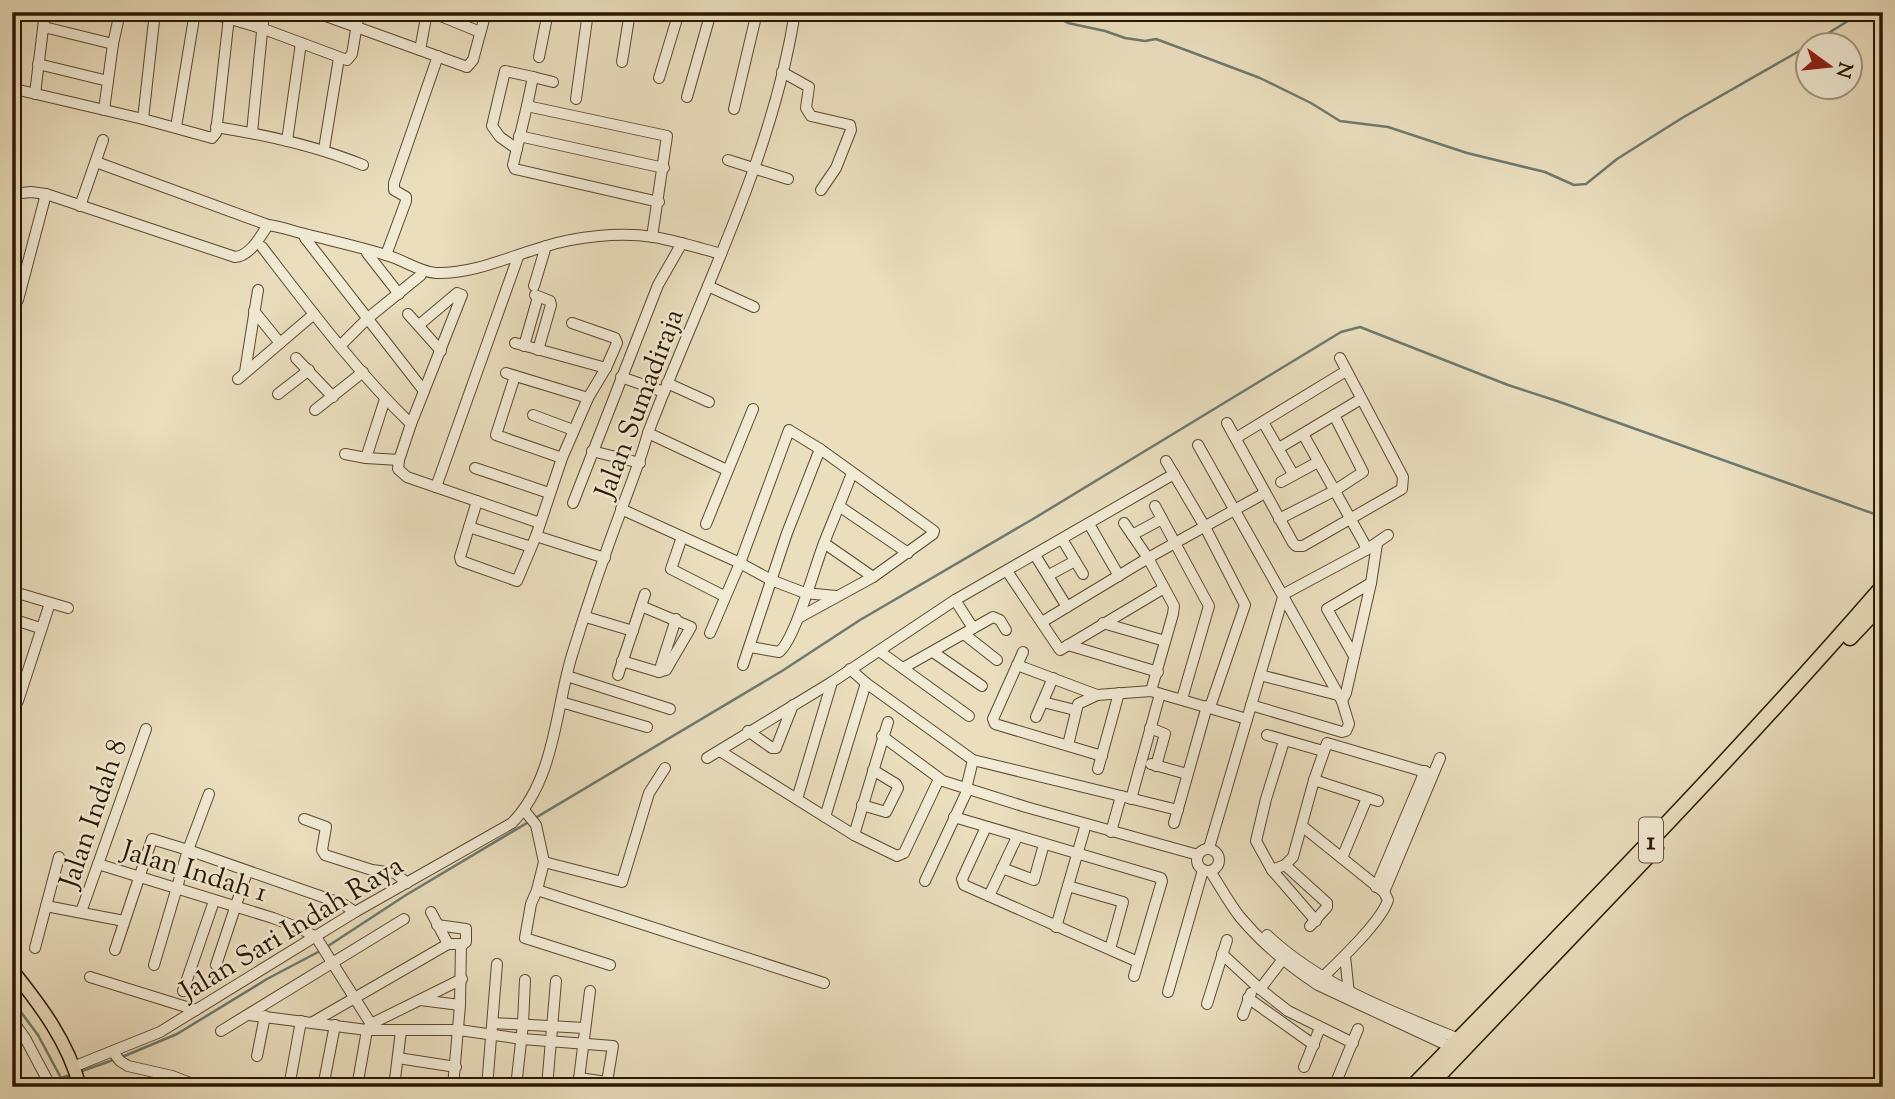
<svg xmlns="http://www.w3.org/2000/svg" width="1895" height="1099" font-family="'Sorts Mill Goudy',serif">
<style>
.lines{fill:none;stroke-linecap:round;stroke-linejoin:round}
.stream{stroke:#6e796f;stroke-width:2.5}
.minor-casing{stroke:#5b492f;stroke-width:12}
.major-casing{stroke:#2b1700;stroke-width:15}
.highway-casing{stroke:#2b1700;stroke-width:17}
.minor{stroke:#f1ead4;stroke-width:10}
.major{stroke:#eadebd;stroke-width:12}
.highway{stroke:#eadebd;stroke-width:14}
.labels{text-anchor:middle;stroke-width:5;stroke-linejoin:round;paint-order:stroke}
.shield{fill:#f1ead4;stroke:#665640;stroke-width:2}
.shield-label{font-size:26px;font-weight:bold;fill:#2b1700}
.street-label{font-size:28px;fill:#2b1700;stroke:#f1ead4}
</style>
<rect width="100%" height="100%" fill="#eadebd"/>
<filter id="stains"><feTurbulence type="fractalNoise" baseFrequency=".00286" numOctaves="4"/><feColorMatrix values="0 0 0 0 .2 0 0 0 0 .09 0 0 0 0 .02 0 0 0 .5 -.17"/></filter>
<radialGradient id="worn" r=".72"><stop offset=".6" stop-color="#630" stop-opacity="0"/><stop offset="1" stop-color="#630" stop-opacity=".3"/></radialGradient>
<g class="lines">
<g class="stream">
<polyline points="1047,12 1068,23 1105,31 1125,38 1145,41 1156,39 1191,52 1260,78 1311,103 1340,121 1388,127 1467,153 1545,172 1574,185 1586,184 1617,159 1682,118 1808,46"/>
<polyline points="1808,46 1862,12"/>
<polyline points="325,948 406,895 782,671 860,620 1033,519 1341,332 1360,327 1508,385 1557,401 1883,517"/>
<polyline points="12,1000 38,1035 61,1078 73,1074"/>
<polyline points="122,1057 177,1034 267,979 320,951"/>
<polyline points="79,1072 116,1059"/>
</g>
<g class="minor-casing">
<g id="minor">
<polyline points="207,12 261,28 347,60 352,54 359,12"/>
<polyline points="315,12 467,67 473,60 486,12"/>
<polyline points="431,12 480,32"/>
<polyline points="44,27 113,44"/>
<polyline points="420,50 427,12"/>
<polyline points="539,57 548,12"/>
<polyline points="622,62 630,12"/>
<polyline points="38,64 108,81"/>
<polyline points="782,72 809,87 806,108 811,116 850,125 851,130 836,168 821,190"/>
<polyline points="533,77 553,82"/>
<polyline points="659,78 679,12"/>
<polyline points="19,90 143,119 212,138 216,133 229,17"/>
<polyline points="35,94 45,12"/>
<polyline points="687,97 711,12"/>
<polyline points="576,99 588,12"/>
<polyline points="734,109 757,12"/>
<polyline points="104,110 113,44 120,12"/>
<polyline points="143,119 155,12"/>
<polyline points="12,124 16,131 12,142"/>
<polyline points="176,127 195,12"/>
<path d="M216,127c51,8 100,19 147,38"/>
<polyline points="252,132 264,12"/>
<polyline points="519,136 664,168"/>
<polyline points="287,141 301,43"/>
<polyline points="324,149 339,58"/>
<polyline points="517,149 500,137 492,126 505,71 533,77 527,106"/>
<polyline points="728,160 788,179"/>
<polyline points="96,162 268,225"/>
<path d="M12,194l19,-2 15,2 189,63c15,-1 25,-20 33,-32 15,2 27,7 41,10 28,7 56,13 83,22 15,5 28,15 44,16 38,1 72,-16 107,-26 34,-11 77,-15 111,-10 23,4 45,11 67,17"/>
<polyline points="80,206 103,140"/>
<polyline points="652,237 667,136 527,106 513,165 515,169 659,202"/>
<polyline points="305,238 424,391"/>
<path d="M262,247c47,61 94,124 149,177"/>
<polyline points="367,253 399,294"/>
<polyline points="386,255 406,201 406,197 394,190 394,183 438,56"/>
<polyline points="534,286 546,246"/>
<polyline points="708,286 754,307"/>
<polyline points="535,295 550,301 551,305 538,350"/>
<polyline points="18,300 46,194"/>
<polyline points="254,311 280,343"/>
<polyline points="408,314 441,351"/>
<polyline points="419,325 457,293 462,295 411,424 399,460 398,469 407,477 540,523"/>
<polyline points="515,343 606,368"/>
<polyline points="341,345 368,318 421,275"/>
<polyline points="524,346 538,297"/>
<polyline points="296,358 333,397"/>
<polyline points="245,372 258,290"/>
<polyline points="506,373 588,398"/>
<polyline points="515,376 496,435 562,458"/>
<polyline points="621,377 664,392"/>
<polyline points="238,379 314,314"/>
<polyline points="667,383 709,402"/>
<polyline points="278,394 309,370"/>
<polyline points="315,410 363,372"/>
<polyline points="533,415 573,430"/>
<polyline points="1263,422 1293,474"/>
<polyline points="1227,423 1293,543 1296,546 1303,546 1402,489 1403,477 1340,358"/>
<polyline points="648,433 727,470"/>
<polyline points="1303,434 1364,543 1366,550"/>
<polyline points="1236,438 1346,371"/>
<polyline points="1198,445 1342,701 1349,724 1346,731 1342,732 1251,705"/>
<polyline points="1279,448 1361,399"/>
<polyline points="592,451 640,463"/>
<polyline points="345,454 366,458 399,460"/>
<polyline points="366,458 385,399"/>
<polyline points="1166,461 1205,527 1245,605 1210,707"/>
<polyline points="475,468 549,493"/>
<polyline points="1281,482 1318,462"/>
<polyline points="436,487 518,257"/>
<polyline points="477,501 460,557 461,561 517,581 536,536 562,458 588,398 606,368 617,343 615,338 572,323"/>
<polyline points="573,503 658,285 682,243"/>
<polyline points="839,506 908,553"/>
<polyline points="1155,506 1209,606 1182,699"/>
<polyline points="621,509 740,563 771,580 805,593 836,596"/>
<polyline points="1279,519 1334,491 1363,472 1334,415"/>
<polyline points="1124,523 1148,558 1174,606 1173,614 1151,691"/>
<polyline points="706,524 753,409"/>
<polyline points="1089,524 1119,576"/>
<polyline points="469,527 531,547"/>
<polyline points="1132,535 1162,519"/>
<polyline points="536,536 605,558"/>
<polyline points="682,537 671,569 724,596"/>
<polyline points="1062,539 1083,574"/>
<polyline points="824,543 873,577"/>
<polyline points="1035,555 1067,607"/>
<polyline points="1007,571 1060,650 1164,588"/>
<polyline points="1049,575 1075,561"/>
<polyline points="14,592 68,608"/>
<polyline points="955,600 973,628"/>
<polyline points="586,617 633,631"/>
<polyline points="12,619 40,628"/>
<polyline points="1042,622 1148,558 1265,493"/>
<polyline points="1103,623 1165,641"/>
<polyline points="710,633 740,563 789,430 820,449 934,531 933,534 873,577 800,617"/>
<polyline points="964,634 997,660"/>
<polyline points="1068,645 1158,672"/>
<path d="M750,647l29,5c16,-12 36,-86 45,-109 9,-23 19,-46 28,-70"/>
<polyline points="879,651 969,716"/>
<polyline points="933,652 982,686"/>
<polyline points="1023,652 993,719 995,724 1102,756"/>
<polyline points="1354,656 1327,609 1371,583"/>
<polyline points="622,661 659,672 666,670 691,627 641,606"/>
<polyline points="743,665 787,533 820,449"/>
<polyline points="1017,665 1097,695"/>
<polyline points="903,668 993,617 1000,620 1006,630"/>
<polyline points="850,669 866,683 973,760 1178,810"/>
<polyline points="659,672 676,619"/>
<polyline points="618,675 645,594"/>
<polyline points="1260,675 1338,695"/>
<polyline points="567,676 670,709"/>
<polyline points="1342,701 1346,693 1371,583 1377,544"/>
<polyline points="12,702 18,701 50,603"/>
<polyline points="561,702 647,727"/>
<polyline points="1043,702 1075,710"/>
<polyline points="1036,717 1053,678"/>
<polyline points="1150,728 1165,734 1156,766"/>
<polyline points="748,731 772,748 776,748 793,705"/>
<polyline points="1267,735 1323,751"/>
<polyline points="882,736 943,781 1026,807 1198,855"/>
<polyline points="1284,741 1266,799 1256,841 1272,870 1316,921"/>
<polyline points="1068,745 1078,704 1097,695 1151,691 1247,719"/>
<polyline points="720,751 854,835 897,856 904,853 939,779"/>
<polyline points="707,758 832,682 955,600 1174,474"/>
<polyline points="1151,764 1187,774"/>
<polyline points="1098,769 1119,693"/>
<polyline points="1314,780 1378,801"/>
<polyline points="966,789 973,760"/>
<polyline points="797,799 832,682"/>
<polyline points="1131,799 1160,694"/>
<polyline points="862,805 886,812 898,788 896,784 873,770"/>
<polyline points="524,810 536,825 544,862"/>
<polyline points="825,817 866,683"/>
<polyline points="954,817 1161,878 1162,881 1134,976"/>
<polyline points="304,819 326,827 322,850 325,855 372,870 395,873 407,883"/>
<polyline points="1174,823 1207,706"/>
<path d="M1302,826l82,66 4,8c-7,22 -48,60 -66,78"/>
<polyline points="986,827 962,879 964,885 1138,962"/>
<polyline points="1111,832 1121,796"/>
<polyline points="854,835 888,722"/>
<polyline points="1209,848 1284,594 1366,550 1388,535"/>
<circle cx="1208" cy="860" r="11"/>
<polyline points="1342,858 1367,798"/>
<polyline points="98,864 273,918 299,928 316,937 371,1024"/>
<polyline points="1285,865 1327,903 1327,907 1310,926"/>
<polyline points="1002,868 1034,880 1044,844"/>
<polyline points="1272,870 1285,865 1293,857 1314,780 1327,743 1432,774"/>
<path d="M1210,871c10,15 19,32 30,46 22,26 49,49 78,68l133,62"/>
<polyline points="925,881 968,789"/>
<polyline points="1068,886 1123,902 1110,949"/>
<polyline points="1376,887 1425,771"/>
<polyline points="537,890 824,983"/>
<polyline points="1384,892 1440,758"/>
<polyline points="989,896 1017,837"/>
<polyline points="46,906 124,921"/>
<polyline points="81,912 146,729"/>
<polyline points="431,912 448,944"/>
<polyline points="437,925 466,929 466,942 462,945"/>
<polyline points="1056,927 1086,824"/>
<path d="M1267,935c53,50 125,77 192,104"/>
<polyline points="35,948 59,857"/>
<polyline points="115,950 152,839 188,850 343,904 355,912"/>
<polyline points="1222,954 1260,989 1288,1011 1353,1043"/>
<polyline points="1345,956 1349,994"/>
<polyline points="154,965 188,850 209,794"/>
<polyline points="216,965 247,872"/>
<polyline points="610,965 525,938 531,904 537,890 544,862 622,882 649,793 665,768"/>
<polyline points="90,977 196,1010"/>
<polyline points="1260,989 1287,954"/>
<polyline points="183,991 214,901"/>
<polyline points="1168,992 1203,870"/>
<polyline points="1248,998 1314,1045"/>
<polyline points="420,1000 460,1005"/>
<polyline points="1207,1004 1227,940"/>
<polyline points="249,1015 367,1030 459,1030 522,1039 613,1046 607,1082 579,1078"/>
<polyline points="1243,1015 1251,993"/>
<polyline points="12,1020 25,1038 49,1083 79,1084"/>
<polyline points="313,1022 448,944 461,944 460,1005 453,1087"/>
<polyline points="493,1023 585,1028"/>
<polyline points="221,1031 404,919"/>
<polyline points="113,1052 120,1061 128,1066 172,1076 201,1087"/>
<polyline points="257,1056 265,1016"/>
<polyline points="398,1058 456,1067"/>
<path d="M73,1067l87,-35 195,-120 157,-89c43,-44 43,-112 60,-168 15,-49 32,-99 50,-147 9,-25 19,-49 26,-75 52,-138 124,-273 147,-421"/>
<polyline points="1304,1067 1320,1028"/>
<polyline points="33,1087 49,1083"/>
<polyline points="289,1087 301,1021"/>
<polyline points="323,1087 335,1025"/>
<polyline points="357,1087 367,1030 371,1024 462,979"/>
<polyline points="394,1087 401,1031"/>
<polyline points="487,1087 497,964"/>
<polyline points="516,1087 523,1024 525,980"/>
<polyline points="547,1087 556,981"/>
<polyline points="578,1087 590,991"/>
<polyline points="1334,1087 1358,1029"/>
</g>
</g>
<g class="major-casing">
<path id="major" d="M12,970c29,36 56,72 68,117"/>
</g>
<g class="highway-casing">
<g id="highway">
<polyline points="1850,638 1883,603"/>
<path d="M1412,1087c160,-164 321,-328 471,-501"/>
<polyline points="1428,1087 1656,848"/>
</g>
</g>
<use href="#minor" class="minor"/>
<use href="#major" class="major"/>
<use href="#highway" class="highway"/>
</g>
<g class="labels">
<rect class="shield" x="1639" y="817.5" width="24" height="45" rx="5"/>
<g class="shield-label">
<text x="1651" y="849">1</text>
</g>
<g class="street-label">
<text transform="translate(638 403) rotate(-69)" y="10">Jalan Sumadiraja</text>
<text transform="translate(92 813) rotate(-71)" y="10">Jalan Indah 8</text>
<text transform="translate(195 870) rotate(17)" y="10">Jalan Indah 1</text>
<text transform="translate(291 927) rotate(-31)" y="10">Jalan Sari Indah Raya</text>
</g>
</g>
<rect width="1895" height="1099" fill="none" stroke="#eadebd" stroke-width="42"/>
<rect x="14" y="14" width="1867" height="1071" fill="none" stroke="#2b1700" stroke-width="3.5"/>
<rect x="21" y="21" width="1853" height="1057" fill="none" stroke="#2b1700" stroke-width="2"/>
<g transform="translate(1829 66) rotate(105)"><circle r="33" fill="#f1ead4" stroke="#a2967f" stroke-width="2"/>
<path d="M0-5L12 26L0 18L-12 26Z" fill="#8f2418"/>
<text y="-10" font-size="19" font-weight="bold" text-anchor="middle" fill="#2b1700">N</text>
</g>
<rect width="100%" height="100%" filter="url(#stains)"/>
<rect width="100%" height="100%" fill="url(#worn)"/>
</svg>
